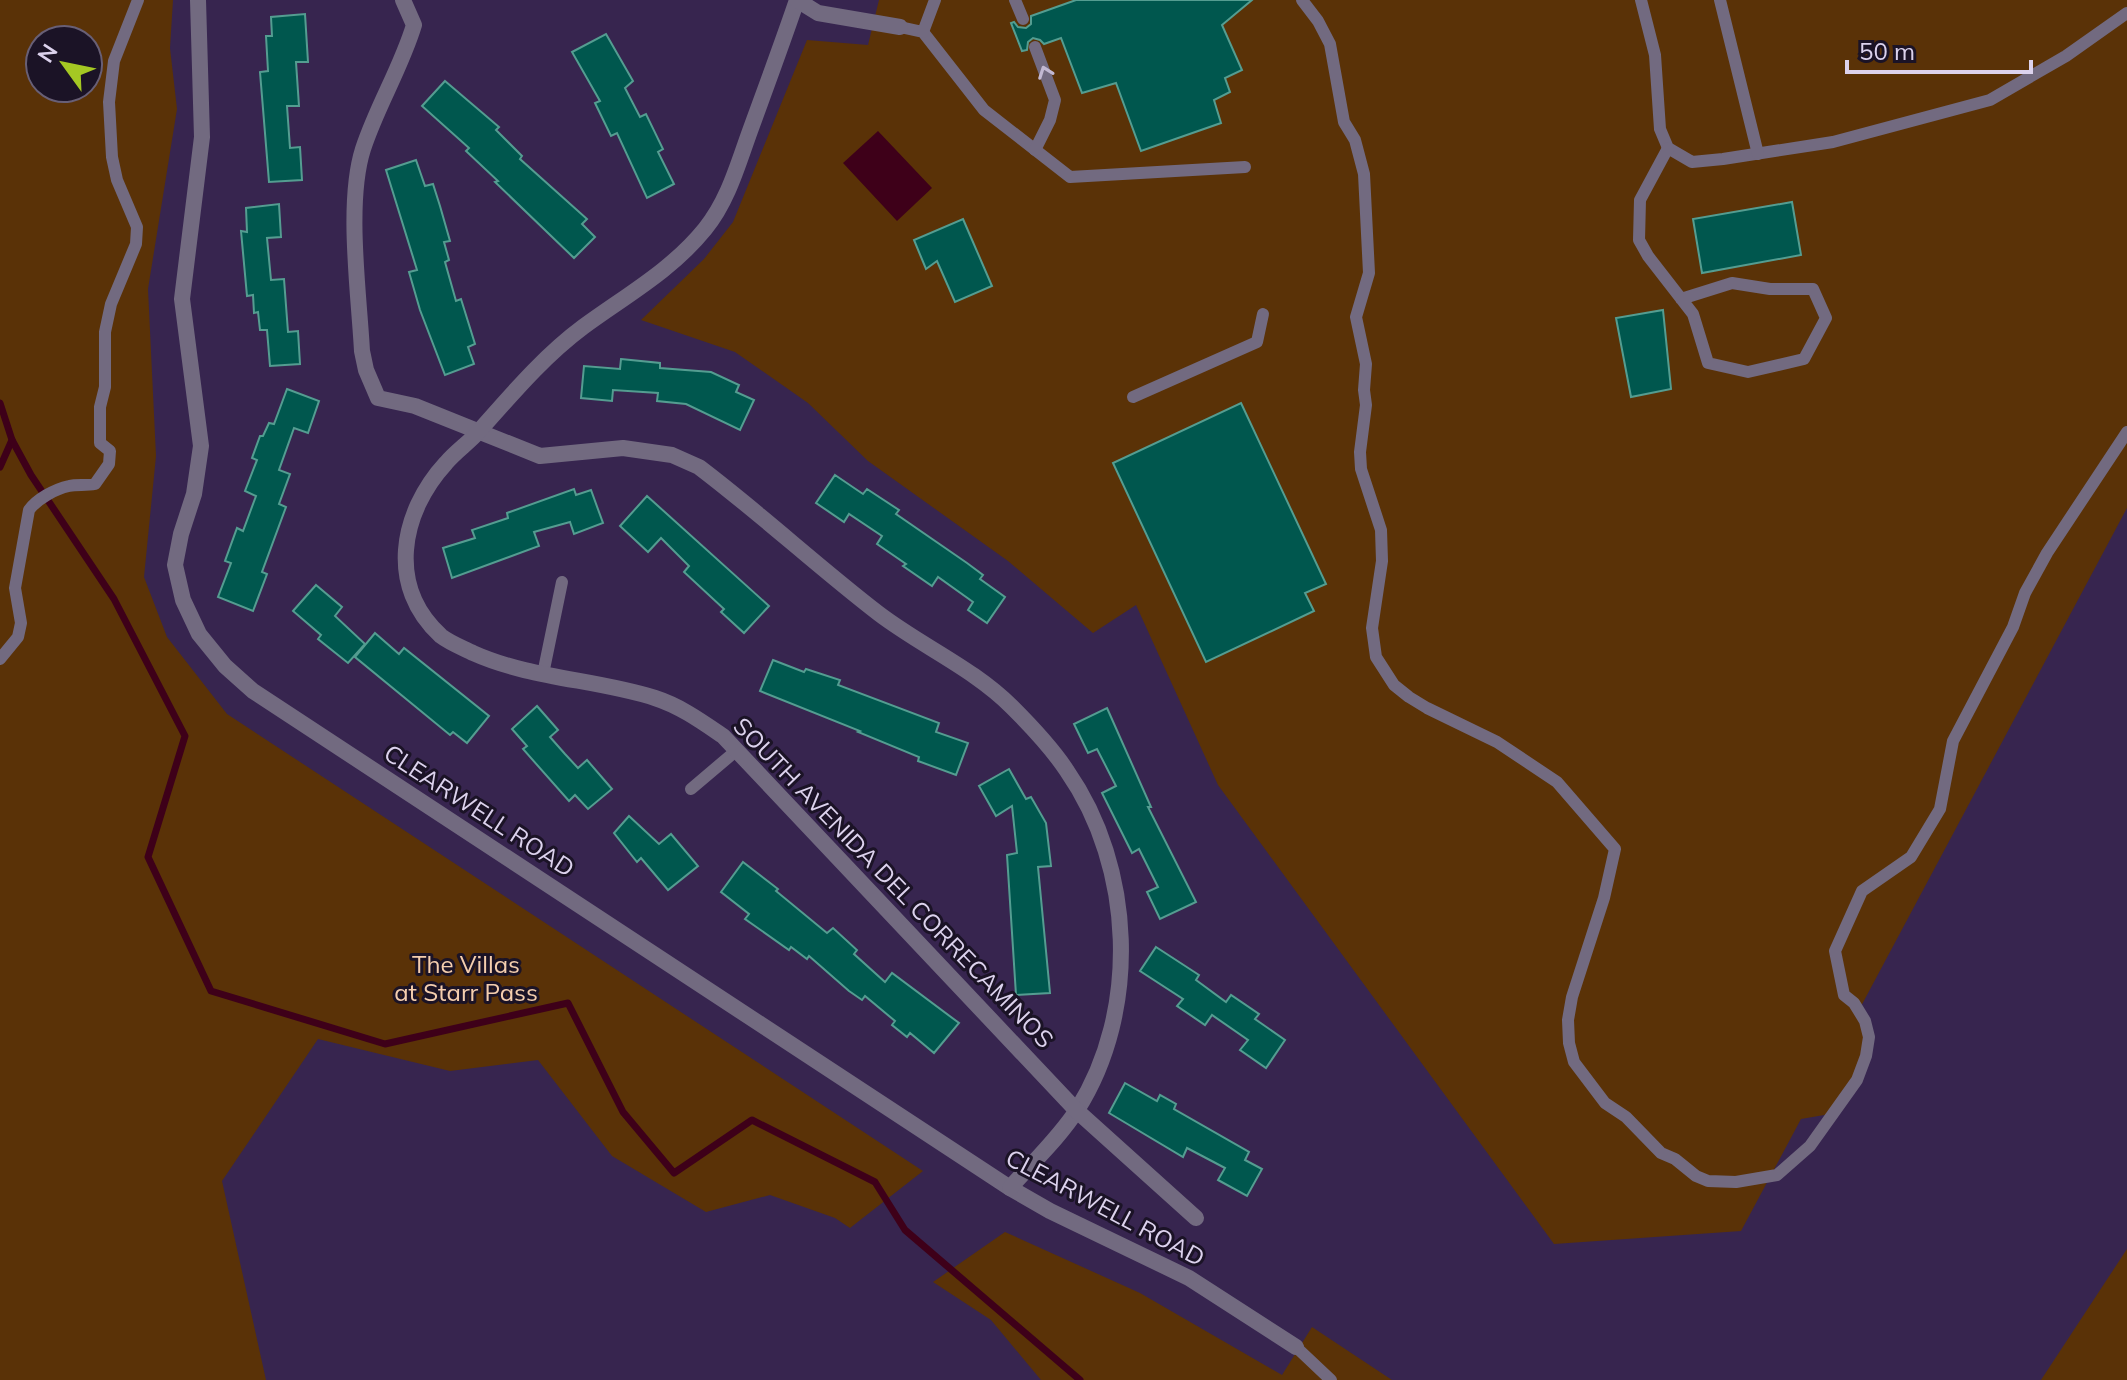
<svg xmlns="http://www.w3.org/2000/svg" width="2127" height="1380" font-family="Mulish,sans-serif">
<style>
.green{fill:#5a3207;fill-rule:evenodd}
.water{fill:#3e0019}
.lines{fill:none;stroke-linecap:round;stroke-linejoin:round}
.stream{stroke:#3e0019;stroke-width:7}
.building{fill:#00574e;stroke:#549d91;stroke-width:2}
.lane{stroke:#726a80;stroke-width:12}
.street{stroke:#726a80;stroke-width:16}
.oneway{stroke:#c2b8d2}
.labels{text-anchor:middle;stroke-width:6;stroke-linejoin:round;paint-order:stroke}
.street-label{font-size:24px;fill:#dcd2ed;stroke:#1b1326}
.park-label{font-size:24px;fill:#f5ceae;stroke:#1b1326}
</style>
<rect width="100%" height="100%" fill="#37254f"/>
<g class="green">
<path d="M0,0h173l-3,48 7,61 -29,180 8,167 -12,121 23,60 60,77 696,457 -73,57 -15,-10 -65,-23 -64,17 -94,-56 -74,-96 -88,11 -132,-32 -96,142 44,199h-266zM40,40h48v48h-48z"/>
<polygon points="879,0 2127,0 2127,508 1859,1010 1866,1056 1830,1114 1801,1119 1741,1231 1554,1244 1218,785 1136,605 1093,633 1008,561 868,461 808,403 735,352 641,320 704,259 733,222 807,40 868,45"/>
<polygon points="1005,1232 1140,1293 1282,1375 1312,1327 1392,1380 1041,1380 991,1320 933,1282"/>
<polygon points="2127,1249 2127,1380 2041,1380"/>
</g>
<polygon class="water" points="878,131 932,188 897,221 843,163"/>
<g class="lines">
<g class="stream">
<polyline points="0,403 12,440 0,467"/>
<polyline points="12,440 31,475 114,599 185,736 148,857 211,991 385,1044 568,1003 623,1112 674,1173 752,1120 875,1182 905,1230 1080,1380"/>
</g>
</g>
<g class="building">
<polygon points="1076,0 1252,0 1222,25 1242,70 1225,78 1230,92 1214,100 1221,123 1141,151 1116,83 1082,93 1061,38 1044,44 1040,40 1033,38 1028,42 1027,50 1022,51 1011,23 1014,22 1018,27 1026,28 1031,24 1031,16"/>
<polygon points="305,14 308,62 296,62 299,106 287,106 290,148 300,147 302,180 269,182 260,72 268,71 266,36 272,36 271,17"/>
<polygon points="606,34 633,81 625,88 640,117 646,114 663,149 658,152 674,184 647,198 617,133 611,136 595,103 600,101 572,52"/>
<polygon points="445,81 499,127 496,130 522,156 520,159 587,219 582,224 595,237 574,258 495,182 498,181 466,151 469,148 422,106"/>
<polygon points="416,160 425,186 433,184 440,206 450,241 444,242 449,260 445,262 456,301 461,299 475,344 468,347 474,364 445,375 420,310 409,272 417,270 386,170"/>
<polygon points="1792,202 1801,255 1702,273 1693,219"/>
<polygon points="279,204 281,237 267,238 271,280 284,279 288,332 298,331 300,364 270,366 267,330 260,330 258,312 254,313 253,295 247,296 241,231 247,232 246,208"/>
<polygon points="963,219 992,286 955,302 937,261 926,269 914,240"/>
<polygon points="1663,310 1671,389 1631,397 1616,318"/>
<polygon points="621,359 660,363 660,368 711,372 739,385 736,392 754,400 740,430 686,404 657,401 658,393 613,390 612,401 581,398 584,366 620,369"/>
<polygon points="287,389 319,401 308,433 294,428 279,470 290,474 279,504 286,507 262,572 267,574 253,611 218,597 231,563 225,561 237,528 243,531 256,496 245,491 257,460 252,458 260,436 263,436 269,423 274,424"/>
<polygon points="1241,403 1326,584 1305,593 1314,611 1206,662 1113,463"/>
<polygon points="835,475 863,494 867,489 899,510 896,514 967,563 983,575 980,579 1005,597 987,623 968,610 973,602 938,577 932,586 903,566 906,564 877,544 882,536 849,514 844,522 816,503"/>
<polygon points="574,489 576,495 591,490 603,523 574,534 570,522 534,532 539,546 452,578 443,548 475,538 472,530 508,518 507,513"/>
<polygon points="647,496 769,606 744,633 721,612 724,609 684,572 689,566 661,538 648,552 620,526"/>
<polygon points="316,585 342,607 335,616 365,644 348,663 318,639 321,635 293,611"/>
<polygon points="375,633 399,654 404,648 489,716 467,743 453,732 450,735 355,657"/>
<polygon points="773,660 804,672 806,669 840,680 838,685 939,723 936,732 968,743 956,775 918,761 919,757 858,732 860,731 760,691"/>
<polygon points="537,706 558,730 550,737 565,754 578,768 587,760 612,789 588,809 575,795 569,801 523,749 527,746 512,729"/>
<polygon points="1107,708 1151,807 1148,807 1196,902 1160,919 1147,892 1158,887 1139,849 1132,853 1102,793 1116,786 1097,749 1088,753 1074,724"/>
<polygon points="1009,769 1026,799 1031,797 1046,823 1051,866 1038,867 1050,993 1016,995 1007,855 1017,853 1012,806 996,816 979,786"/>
<polygon points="629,816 659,844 671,834 698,866 668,890 641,858 637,862 614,833"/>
<polygon points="743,862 778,889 776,891 827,933 833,928 857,950 854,954 885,982 892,973 959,1023 934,1053 910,1033 907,1037 892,1025 895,1021 865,996 862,1000 849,991 809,956 807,959 791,947 789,950 745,919 749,914 721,892"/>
<polygon points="1156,947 1199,975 1196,980 1226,1002 1231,995 1259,1014 1255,1019 1285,1040 1266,1068 1240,1050 1248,1040 1212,1015 1205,1025 1177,1006 1183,999 1140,971"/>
<polygon points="1125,1083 1157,1101 1160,1095 1176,1104 1174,1109 1249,1152 1245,1160 1262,1169 1247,1196 1218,1180 1225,1168 1187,1148 1183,1157 1109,1113"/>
</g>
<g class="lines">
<g class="lane">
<polyline points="1015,0 1023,19"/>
<polyline points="1302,0 1318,21 1330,44 1344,122 1355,140 1364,174 1369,273 1356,317 1366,364 1364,390 1366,405 1360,452 1361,469 1381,530 1382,561 1372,628 1376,657 1394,685 1409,697 1427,708 1497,742 1557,782 1615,849 1604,898 1572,997 1568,1020 1569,1043 1574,1062 1605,1103 1626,1117 1661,1153 1675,1159 1696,1176 1708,1181 1736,1182 1777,1175 1810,1146 1857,1080 1866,1056 1869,1037 1865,1021 1854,1003 1844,995 1835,951 1862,891 1911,857 1940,809 1953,741 2013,627 2025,593 2047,553 2127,432"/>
<polyline points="1641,0 1655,55 1660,129 1668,148 1692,162 1723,159 1833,142 1990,100 2066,56 2127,13"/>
<polyline points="1720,0 1758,154"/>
<polyline points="900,27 923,32 984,110 1070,177 1245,167"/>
<polyline points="923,32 935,0"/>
<polyline points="1668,148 1640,200 1639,240 1648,256 1693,314 1708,363 1748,372 1804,359 1826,318 1813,289 1770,289 1732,283 1681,299"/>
<polyline points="1035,150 1050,120 1055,100 1035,47"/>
<polyline points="1133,397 1257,342 1263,314"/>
<path d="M0,659l18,-22 3,-14 -6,-35 14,-78c8,-11 26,-21 40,-24 8,-2 17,0 26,-2l14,-20 1,-13 -10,-8v-36l5,-20v-55l6,-28 25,-60 1,-17 -20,-47 -5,-23 -3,-55 5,-41 24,-61"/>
<polyline points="543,674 562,582"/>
<polyline points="691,789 737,750"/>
<polyline points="1296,1347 1331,1380"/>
</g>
<g class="street">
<polyline points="198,0 202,137 182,299 201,446 194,494 181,534 175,565 183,600 199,634 225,666 253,691 1010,1188 1050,1211 1189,1278 1296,1347"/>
<path d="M403,0l11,25c-13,43 -37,81 -51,124 -17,53 -4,145 -1,202l4,19 12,28 37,8 125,50 83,-8 49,7 27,12c62,47 118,99 179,146 43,33 95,55 134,94 19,19 40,41 55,64 67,96 73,240 10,339 -18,28 -45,53 -67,78"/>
<path d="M797,0c-15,44 -31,87 -47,131 -12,33 -22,70 -45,98 -34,42 -80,67 -122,98 -39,29 -71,67 -103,103 -10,12 -24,21 -34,33 -46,50 -59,124 -5,173 9,7 22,12 32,17 58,26 122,26 182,45 25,8 46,23 68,38l353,374 120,108"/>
<polyline points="797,0 818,13 900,27"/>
</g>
</g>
<defs><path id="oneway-chevron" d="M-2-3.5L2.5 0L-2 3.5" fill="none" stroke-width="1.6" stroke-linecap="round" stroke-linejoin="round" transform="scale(2)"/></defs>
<use class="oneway" href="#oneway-chevron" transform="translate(1045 72) rotate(-110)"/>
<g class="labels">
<g class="street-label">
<text transform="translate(479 811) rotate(33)" y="8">CLEARWELL ROAD</text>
<text transform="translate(893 883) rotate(46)" y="8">SOUTH AVENIDA DEL CORRECAMINOS</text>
<text transform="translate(1105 1208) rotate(28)" y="8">CLEARWELL ROAD</text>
</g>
<g class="park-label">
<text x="466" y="973">The Villas<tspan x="466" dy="28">at Starr Pass</tspan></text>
</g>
</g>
<g transform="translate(64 64) rotate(303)"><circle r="38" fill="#1b1326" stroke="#685f76" stroke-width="2"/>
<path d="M0-6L14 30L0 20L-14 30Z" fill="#a5c823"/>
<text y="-12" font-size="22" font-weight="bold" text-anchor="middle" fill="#dcd2ed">N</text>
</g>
<path d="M1847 60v12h184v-12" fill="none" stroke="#dcd2ed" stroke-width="4"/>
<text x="1859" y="60" font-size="24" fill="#dcd2ed" stroke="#1b1326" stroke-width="6" paint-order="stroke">50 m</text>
</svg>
